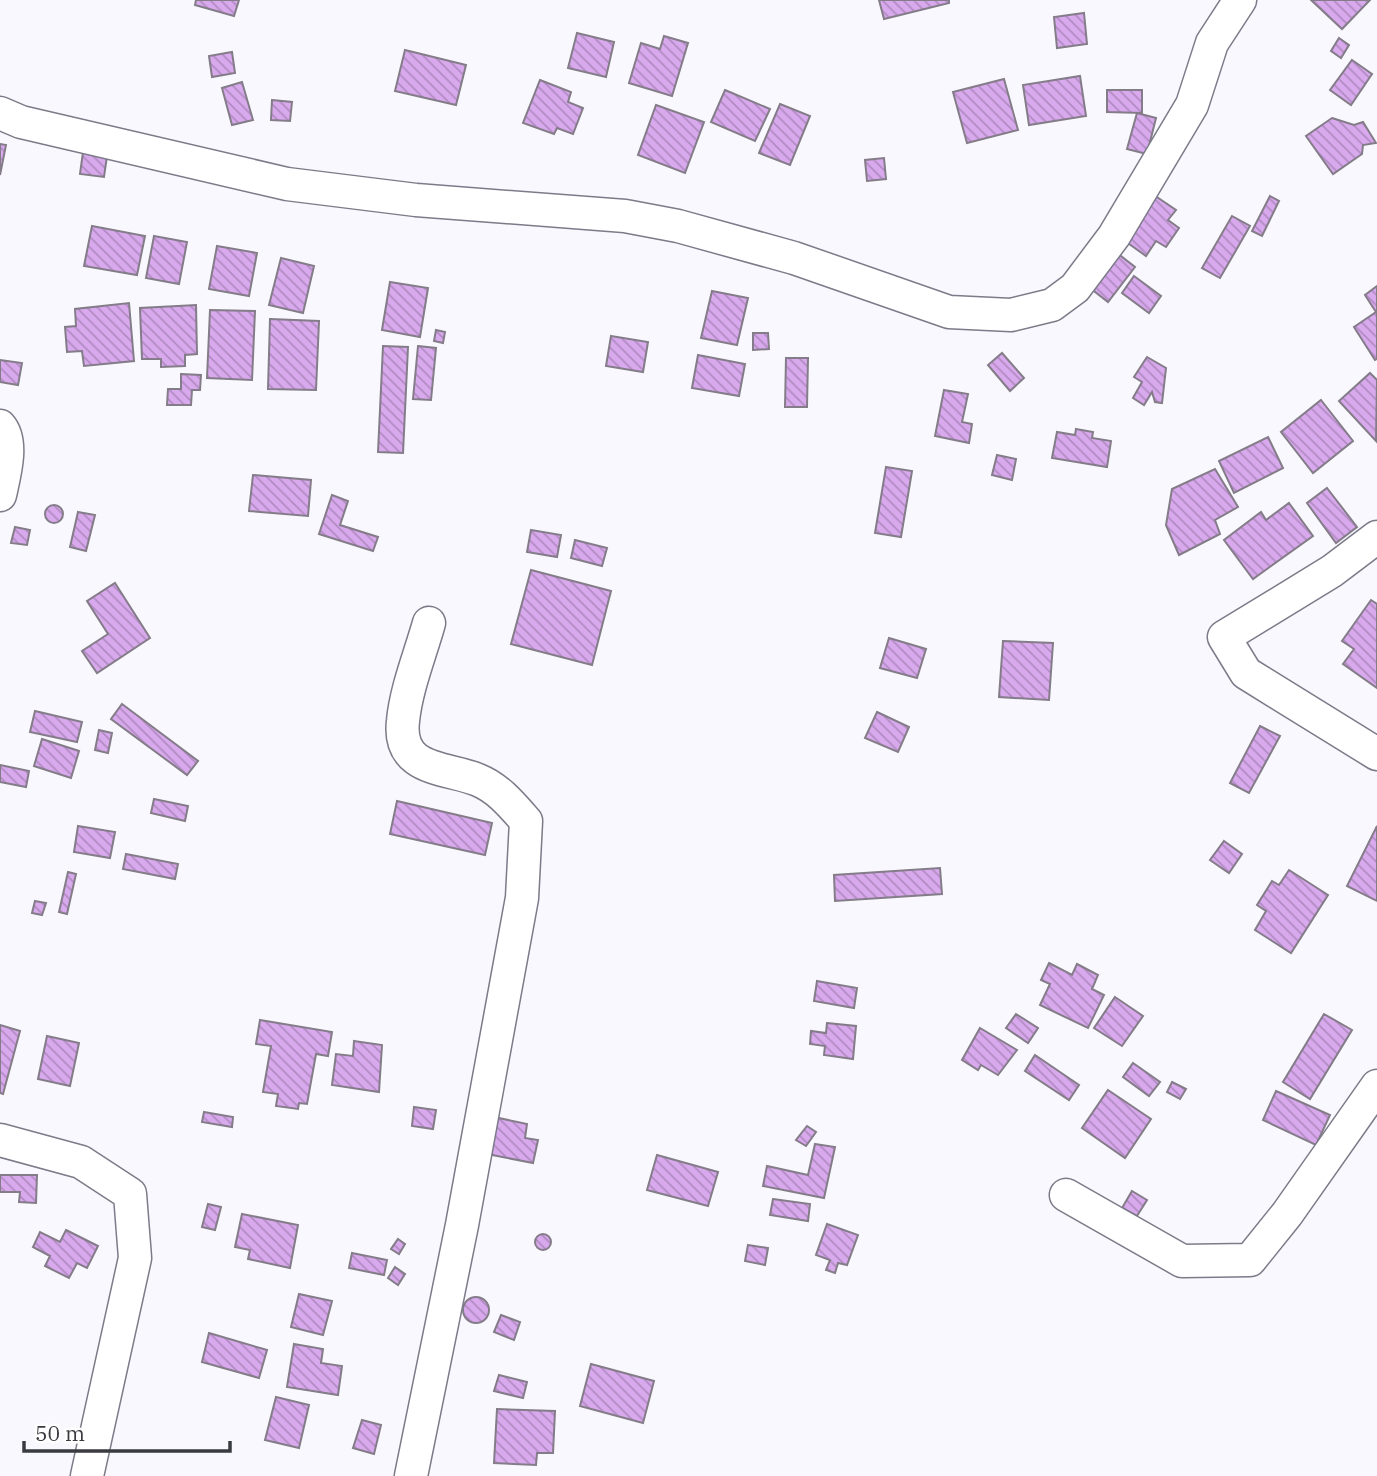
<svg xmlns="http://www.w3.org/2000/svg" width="1377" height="1476" font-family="'IBM Plex Serif',serif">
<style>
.building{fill:url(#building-back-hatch);stroke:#847c88;stroke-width:2}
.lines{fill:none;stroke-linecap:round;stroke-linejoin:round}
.street-casing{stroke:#7b7b89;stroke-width:35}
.street{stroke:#fff;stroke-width:32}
</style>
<defs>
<pattern id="building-back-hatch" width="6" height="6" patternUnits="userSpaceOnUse" patternTransform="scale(1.75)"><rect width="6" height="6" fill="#d9a9ee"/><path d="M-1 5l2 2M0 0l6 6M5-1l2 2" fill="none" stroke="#b18bc2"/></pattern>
</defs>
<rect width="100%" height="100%" fill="#f8f8fe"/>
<g class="building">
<polygon points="196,0 239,0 234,16 195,5"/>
<polygon points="879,0 949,0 949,3 884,19"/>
<polygon points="1311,0 1370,0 1342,29"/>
<polygon points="1084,13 1087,44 1057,48 1054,17"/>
<polygon points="577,33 614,42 606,77 568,68"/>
<polygon points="664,36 688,43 672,96 629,83 641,43 660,49"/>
<polygon points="1339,38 1349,45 1341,58 1331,51"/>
<polygon points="405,50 466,65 456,105 395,91"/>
<polygon points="232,52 235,73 212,77 209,56"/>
<polygon points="1352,60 1372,74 1351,105 1330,90"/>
<polygon points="1080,76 1086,116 1029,125 1023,85"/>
<polygon points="1004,79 1018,130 967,143 953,92"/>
<polygon points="540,80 571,92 568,102 583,108 573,134 557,128 554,134 523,123"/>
<polygon points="242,82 253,120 232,125 222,88"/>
<polygon points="725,90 770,109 755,141 711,122"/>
<polygon points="1107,90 1142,90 1142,113 1107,112"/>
<polygon points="272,100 292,102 290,121 271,120"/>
<polygon points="780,104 810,116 790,165 759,153"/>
<polygon points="656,105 704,122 685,173 638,155"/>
<polygon points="1137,113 1156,118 1147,154 1127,149"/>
<polygon points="1332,118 1354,125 1363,122 1376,143 1363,145 1362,154 1333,174 1306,136"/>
<polygon points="0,144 6,145 0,175"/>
<polygon points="83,152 107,156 104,177 80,174"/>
<polygon points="884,158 886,179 867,181 865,160"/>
<polygon points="1148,191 1176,210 1168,220 1179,228 1166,247 1156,241 1146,256 1118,236"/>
<polygon points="1270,196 1279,201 1262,236 1252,231"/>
<polygon points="1232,216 1250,226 1220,278 1202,268"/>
<polygon points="92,226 145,236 137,275 84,266"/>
<polygon points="154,236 187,242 179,284 146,278"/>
<polygon points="217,246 257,253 249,296 209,289"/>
<polygon points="1112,249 1135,267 1108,302 1085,284"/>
<polygon points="281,258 314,266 303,313 269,305"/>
<polygon points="1134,276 1161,296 1149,313 1122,293"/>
<polygon points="390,282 428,288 420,337 382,330"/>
<polygon points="1377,286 1377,359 1375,360 1354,327 1376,312 1365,295"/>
<polygon points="712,291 748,298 737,345 701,338"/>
<polygon points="129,303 134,361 84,366 82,351 67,352 65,327 76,326 75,309"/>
<polygon points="196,305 197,354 185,355 185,366 161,367 161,359 142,359 140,308"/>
<polygon points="210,310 255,311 252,380 207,378"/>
<polygon points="270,319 319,321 316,390 268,389"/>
<polygon points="436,330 445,332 443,343 434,341"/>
<polygon points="753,333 768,333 769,349 753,350"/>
<polygon points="611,336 648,342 643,372 606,366"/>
<polygon points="383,346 408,347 403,453 378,452"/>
<polygon points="418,346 436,348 431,400 413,399"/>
<polygon points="1002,353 1024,378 1010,391 988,365"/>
<polygon points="698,355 745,364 739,396 692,388"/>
<polygon points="1147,357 1166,368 1162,403 1155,402 1152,392 1144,405 1133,398 1142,382 1134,377"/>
<polygon points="786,358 808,358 807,407 785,407"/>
<polygon points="0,360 22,363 18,385 0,382"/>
<polygon points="1370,373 1377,380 1376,441 1339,401"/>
<polygon points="181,374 201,375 200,390 192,390 191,405 167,405 168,389 181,389"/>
<polygon points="944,390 968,394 962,422 972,424 969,443 935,436"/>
<polygon points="1321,400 1353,441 1313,473 1281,432"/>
<polygon points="1076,429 1093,432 1092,438 1111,441 1107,467 1052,458 1057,432 1075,435"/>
<polygon points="1268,437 1283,468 1234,493 1219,461"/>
<polygon points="997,455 1016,459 1012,480 992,475"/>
<polygon points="886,467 912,471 901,537 875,533"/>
<polygon points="1215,469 1238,507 1215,520 1220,534 1179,555 1166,525 1172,489"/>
<polygon points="253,475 311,480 308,516 249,511"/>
<polygon points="1327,488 1357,527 1336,543 1307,503"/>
<polygon points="332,495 348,501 340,525 378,537 373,551 319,534"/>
<polygon points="1289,503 1313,536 1253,579 1224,540 1261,512 1266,520"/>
<circle cx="54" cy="514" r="9"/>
<polygon points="78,512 95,515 86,551 70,547"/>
<polygon points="15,527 30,530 27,545 11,543"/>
<polygon points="531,530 561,535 557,557 527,552"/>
<polygon points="575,540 607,548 602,566 571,558"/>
<polygon points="531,570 611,591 592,665 511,644"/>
<polygon points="115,583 150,638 97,673 82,651 108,634 87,601"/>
<polygon points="1371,600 1377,604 1377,688 1343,664 1354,649 1342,641"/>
<polygon points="889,638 926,649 917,678 880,668"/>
<polygon points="1003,641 1053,643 1049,700 999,697"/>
<polygon points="122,704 198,761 187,775 111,719"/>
<polygon points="35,711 82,722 77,742 30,732"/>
<polygon points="877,712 909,727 898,752 865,738"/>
<polygon points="1260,726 1280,736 1249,793 1230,783"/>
<polygon points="99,730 112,733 108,753 95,750"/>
<polygon points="42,739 79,751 71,778 34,766"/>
<polygon points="0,765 29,771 26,787 0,782"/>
<polygon points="154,799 188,806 185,821 151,813"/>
<polygon points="397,801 492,823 485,855 390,834"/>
<polygon points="78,826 115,832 110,858 74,852"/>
<polygon points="1377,826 1377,901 1347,886"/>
<polygon points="1224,841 1242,854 1229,873 1210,860"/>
<polygon points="126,854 178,864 175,879 123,869"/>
<polygon points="940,868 942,894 835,901 834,875"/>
<polygon points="1289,870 1328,895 1291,953 1255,930 1266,911 1257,905 1272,881 1279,885"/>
<polygon points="68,872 76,874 67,914 59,912"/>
<polygon points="35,901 46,903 42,915 32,913"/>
<polygon points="1049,963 1072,975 1077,964 1098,975 1092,989 1104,995 1088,1028 1040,1005 1050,984 1041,980"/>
<polygon points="817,981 857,988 854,1008 814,1001"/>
<polygon points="1115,997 1143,1016 1122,1046 1094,1028"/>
<polygon points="1016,1014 1038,1028 1028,1043 1006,1028"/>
<polygon points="1324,1014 1352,1030 1310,1099 1283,1082"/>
<polygon points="260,1020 332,1032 328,1056 316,1054 307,1104 299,1103 298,1109 276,1106 278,1094 263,1092 271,1046 256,1044"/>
<polygon points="827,1023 856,1026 853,1059 824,1055 825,1046 810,1044 811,1031 826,1033"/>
<polygon points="0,1025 20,1031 3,1094 0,1093"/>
<polygon points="980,1028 1017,1050 998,1075 981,1065 978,1070 962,1060"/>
<polygon points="47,1036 79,1043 70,1086 38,1079"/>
<polygon points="354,1041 382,1045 379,1092 332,1085 336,1054 353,1056"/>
<polygon points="1035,1055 1079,1085 1069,1100 1025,1071"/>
<polygon points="1133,1063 1160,1082 1149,1096 1123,1077"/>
<polygon points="1172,1082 1186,1089 1180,1099 1167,1092"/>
<polygon points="1108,1090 1151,1119 1125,1158 1082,1128"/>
<polygon points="1276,1091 1330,1115 1316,1145 1263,1120"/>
<polygon points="414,1107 436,1110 433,1129 412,1126"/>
<polygon points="204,1112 233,1117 232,1127 202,1122"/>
<polygon points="494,1117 527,1124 525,1138 538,1140 533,1163 487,1154"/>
<polygon points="807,1126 816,1132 806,1146 796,1140"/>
<polygon points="815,1144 835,1147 824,1198 763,1186 767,1166 808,1175"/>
<polygon points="657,1155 718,1172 708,1206 647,1190"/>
<polygon points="0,1175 37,1175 36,1203 19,1202 20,1192 0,1192"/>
<polygon points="1132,1191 1147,1200 1137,1216 1122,1208"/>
<polygon points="773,1199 810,1204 808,1221 770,1215"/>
<polygon points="208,1204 221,1207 215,1230 202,1227"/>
<polygon points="242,1214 298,1225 290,1268 248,1259 250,1250 235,1247"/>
<polygon points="827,1224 858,1235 847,1265 838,1263 835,1273 826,1270 830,1260 816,1255"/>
<polygon points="66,1230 98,1246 87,1268 77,1263 69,1278 45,1266 50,1256 33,1247 40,1232 60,1242"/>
<circle cx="543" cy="1242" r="8"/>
<polygon points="398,1239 405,1244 399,1254 391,1249"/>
<polygon points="748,1245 768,1248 765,1265 745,1261"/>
<polygon points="352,1253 387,1260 384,1275 349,1268"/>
<polygon points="395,1267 405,1274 398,1285 388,1278"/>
<polygon points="299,1294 332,1301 323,1335 291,1327"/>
<circle cx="476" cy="1310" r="13"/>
<polygon points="501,1315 520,1322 514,1340 494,1332"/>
<polygon points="209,1333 267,1350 259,1378 202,1362"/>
<polygon points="294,1344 323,1349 321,1363 342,1366 338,1395 287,1387"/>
<polygon points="591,1364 654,1381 643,1423 580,1406"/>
<polygon points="499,1375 527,1382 523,1398 494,1391"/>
<polygon points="276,1397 309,1405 299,1448 265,1440"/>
<polygon points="497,1409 555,1411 553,1453 537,1453 536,1465 494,1463"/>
<polygon points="362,1420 381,1425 374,1454 353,1448"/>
</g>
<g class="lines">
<g class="street-casing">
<g id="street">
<polyline points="0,113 21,122 287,184 416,200 625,216 678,226 794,258 949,312 1011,315 1052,305 1075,288 1114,236 1192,105 1212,43 1240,0"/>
<path d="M0,426c14,16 4,50 0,69"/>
<polyline points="1377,537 1332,571 1224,637 1246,673 1377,754"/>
<polyline points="0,1140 81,1162 130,1194 135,1258 87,1476"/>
<polyline points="1066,1195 1182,1261 1250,1260 1287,1214 1377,1086"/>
<path d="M411,1476l51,-251 60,-327 4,-77c-14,-16 -28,-33 -48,-41 -31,-13 -81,-8 -75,-59 3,-32 17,-66 26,-98"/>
</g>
</g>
<use href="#street" class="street"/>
</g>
<path d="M24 1441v10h206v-10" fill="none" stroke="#3a3a41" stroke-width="3.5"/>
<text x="35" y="1441" font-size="21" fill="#3a3a41" stroke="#ffffff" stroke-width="5" paint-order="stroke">50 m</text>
</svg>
